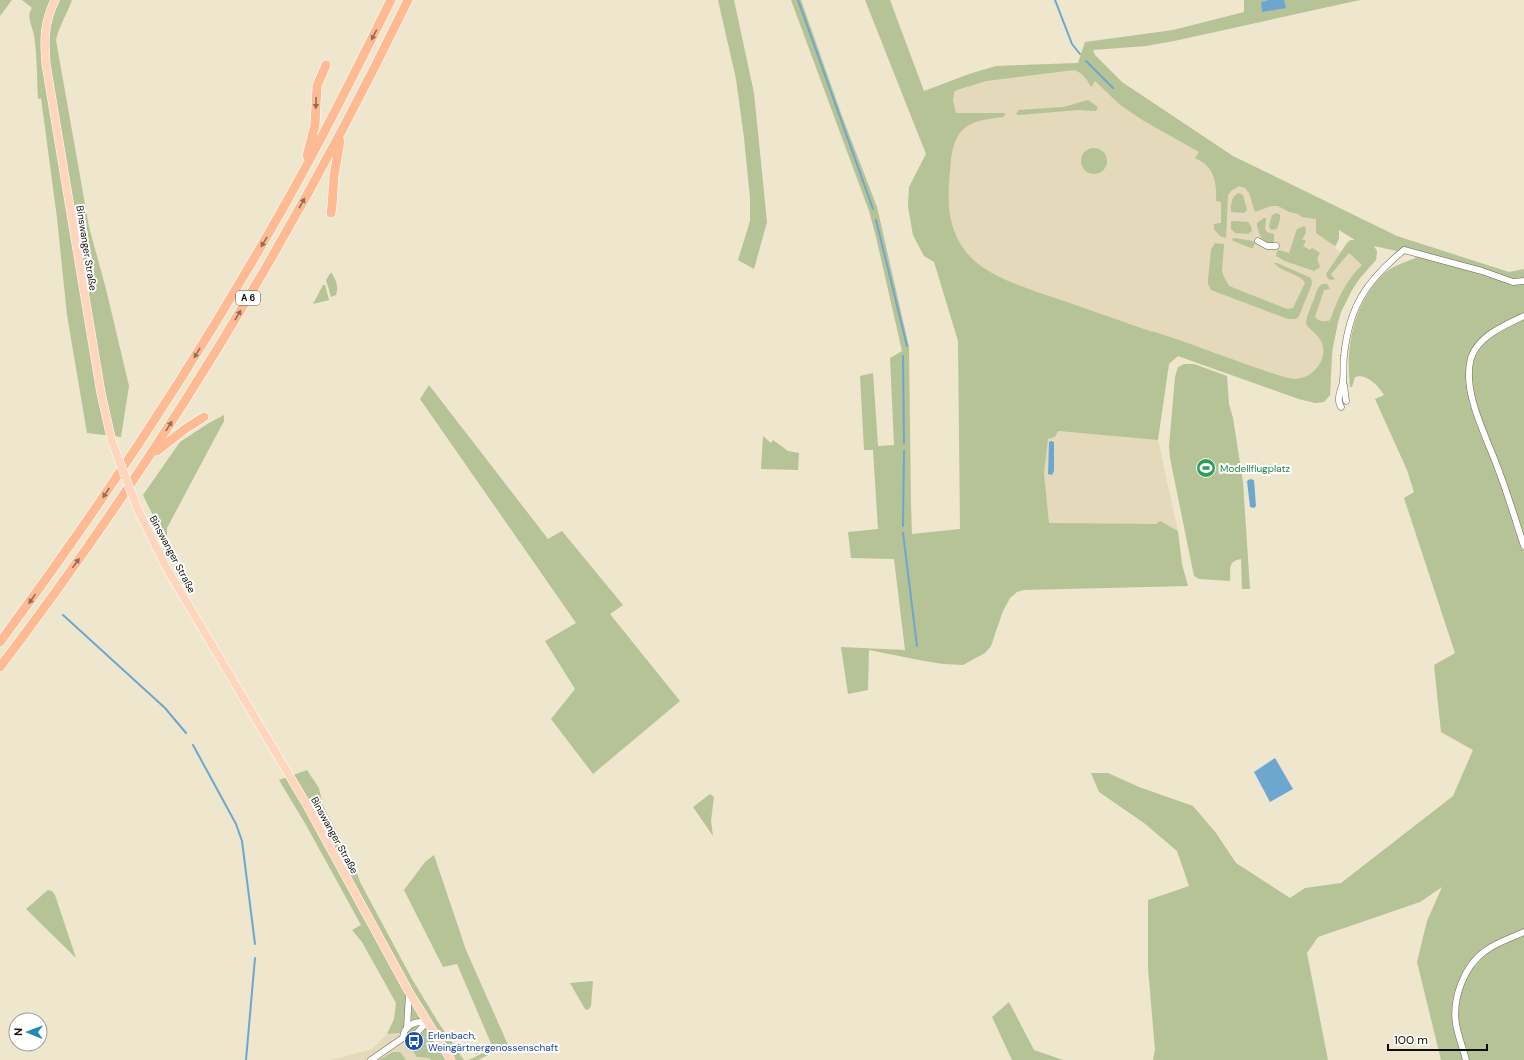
<svg xmlns="http://www.w3.org/2000/svg" width="1524" height="1060" font-family="'DM Sans',sans-serif">
<style>
.built{fill:#e4d9ba}
.green{fill:#b5c396;fill-rule:evenodd}
.water{fill:#6da7cf}
.lines{fill:none;stroke-linecap:round;stroke-linejoin:round}
.stream{stroke:#6da7cf;stroke-width:2}
.minor-casing{stroke:#6f6753;stroke-width:7}
.major-casing{stroke:#fff;stroke-width:9}
.highway-casing{stroke:#fff;stroke-width:10}
.minor{stroke:#fff;stroke-width:6}
.major{stroke:#fed6be;stroke-width:8}
.highway{stroke:#feba93;stroke-width:9}
.major-bridge-casing{stroke:#fff;stroke-width:9;stroke-linecap:butt}
.major-bridge{stroke:#fed6be;stroke-width:8}
.oneway{fill:#936c54}
.labels{text-anchor:middle;stroke-width:4;stroke-linejoin:round;paint-order:stroke}
.shield{fill:#fff;stroke:#585651;stroke-width:1}
.shield-label{font-size:9px;font-weight:bold;fill:#100d06}
.street-label{font-size:10px;fill:#100d06;stroke:#fff}
.leisure-label{font-size:10px;fill:#27864d;stroke:#fff;text-anchor:start}
.transit-label{font-size:10px;fill:#164399;stroke:#fff;text-anchor:start}
</style>
<rect width="100%" height="100%" fill="#efe6ce"/>
<g class="built">
<polygon points="1078,63 1106,92 1120,105 1131,112 1339,231 1339,239 1335,249 1341,252 1347,243 1350,240 1377,251 1376,260 1360,278 1352,290 1341,312 1333,344 1330,395 1324,402 1315,403 1299,399 1155,348 924,256 913,235 908,206 909,187 926,154 950,81 996,66"/>
<polygon points="1058,431 1158,440 1178,531 1160,521 1156,524 1049,524 1044,473 1047,439 1055,437"/>
<polygon points="400,1033 417,1057 429,1058 431,1060 330,1060 372,1049 387,1034"/>
</g>
<g class="green">
<polygon points="0,0 12,0 0,16"/>
<path d="M22,0h50c-5,14 -13,26 -16,40l33,187 17,62 23,97 -8,51 -34,-4 -20,-118 -10,-97 -16,-120 -3,1c-1,-21 -1,-44 -4,-64 -2,-9 -8,-19 -2,-27z"/>
<polygon points="718,0 734,0 754,93 767,222 754,269 738,260 750,221 750,198 744,138 736,79"/>
<path d="M791,0h10l41,116 35,91 32,140 2,157 1,30 48,-5 -2,-188 -24,-79 -10,-6 -11,-21 -5,-29 1,-19 17,-33 -61,-154h25l34,91 45,-17 27,-8 82,-3 7,-21 88,-12 71,-18v-12h116l-186,41 -28,5 -53,4 2,5 27,27 111,74 164,80 112,36 15,-3v791h-83l-24,-98 10,-41 15,-34 -22,15 -102,35 -11,16 21,107h-175l2,-10 -7,-82v-68l41,-14 -12,-35 -33,-28 -45,-31 -8,-19h17l31,14 54,19 23,27 20,30 54,35 15,-10 36,-5 112,-87 20,-46 -32,-18 -7,-67 21,-12 -51,-155 10,-6 -7,-22 -32,-71 9,-4c-5,-9 -18,-22 -29,-18l-3,10h-2c-5,-41 4,-86 36,-115 10,-8 22,-10 33,-16l-45,-10 3,5 -1,9 -16,18 -8,12 -11,22 -3,10 -6,30 -2,43 -6,7 -9,1 -16,-4 -121,-43 -9,8 -11,76 -100,-9 -3,6 -7,2 -4,34 5,50 107,1 4,-3 18,10 4,33 6,22 -164,4 -7,2 -7,6 -7,13 -12,35 -6,7 -22,12 -20,-1 -24,-4 -50,-10 -1,40 -20,4 -7,-47 64,3 -11,-91 -43,-1 -3,-26 30,-3 -5,-79h-9l-4,-74 13,-3 5,73 16,-1 -4,-87 12,-7 -26,-114 -7,-26zM1074,70c9,3 13,9 17,17l4,-6 25,24 24,16 55,31 -4,6c19,8 22,24 21,43l5,1v21l-7,1v5l6,7 6,2 2,-43 3,-4 8,-5 6,2 4,5 6,19 16,-6h7l11,6 9,2 4,3 14,2v14l19,13 4,-7v-9l16,10h-5l-3,3 -21,31 2,5 4,1 3,-1 -4,-5 18,-21 13,12c-17,16 -24,34 -32,55 -5,3 -12,1 -15,-3l9,-27 6,-1 -3,-5c-4,-1 -6,0 -9,4l-11,29 -1,7c5,7 13,11 16,19 6,17 -9,35 -26,36 -5,0 -10,-2 -15,-3 -42,-13 -82,-30 -123,-43 -4,-2 -7,-1 -11,-3 -29,-10 -57,-20 -86,-30 -31,-11 -74,-22 -95,-48 -22,-28 -18,-60 -15,-93 5,-35 20,-38 52,-42l2,-2v-2h-49l-3,-12 1,-9 3,-2 29,-9z"/>
<polygon points="1088,100 1098,107 1096,111 1078,110 1019,115 1016,114 1019,110 1063,107"/>
<circle cx="1094" cy="161" r="13"/>
<path d="M1238,193l5,2 4,15 -3,3 -13,-1c0,-8 0,-15 7,-19z"/>
<path d="M1277,213l3,2c1,5 -2,10 -3,14l-6,1 -2,-4 3,-11z"/>
<path d="M1264,218h2l-1,11 2,3 7,2v8c-11,4 -17,-10 -17,-19z"/>
<polygon points="1233,221 1248,222 1251,226 1252,231 1248,234 1235,233 1231,229 1231,222"/>
<path d="M1304,226c4,4 1,9 -2,13l4,2 -3,5 7,4 2,-2 8,5c-5,7 -1,9 0,14l-6,4 -29,-10 -9,-5 1,-5 2,-1 10,3 8,-24z"/>
<polygon points="1234,238 1253,241 1255,243 1253,248 1251,248 1233,241 1232,239"/>
<path d="M1215,243l9,1 -2,27 2,6 5,9 58,23 6,-1 12,-25c-4,-9 -24,-11 -31,-20h3l34,15 1,6 -13,32 -3,3h-8l-77,-29 -3,-6v-5l3,-29z"/>
<path d="M331,272c5,8 8,14 5,23l-5,2 -5,-17z"/>
<polygon points="323,285 325,285 329,300 313,304"/>
<path d="M1184,364h10l33,12 2,28 4,14 10,64 7,107h-8l-1,-30c-14,2 -10,10 -11,22l-31,-2 -5,-3 -24,-118 -1,-12 6,-69 3,-10z"/>
<polygon points="429,385 548,539 562,531 623,605 610,614 680,701 593,774 551,719 575,689 545,641 576,623 420,399"/>
<polygon points="224,415 224,421 167,528 167,536 188,587 143,495 180,442 209,423"/>
<polygon points="763,436 771,443 773,440 788,451 799,453 798,470 761,469"/>
<polygon points="307,770 319,788 323,806 355,866 360,882 412,979 438,1022 464,1060 431,1060 429,1058 417,1057 400,1033 387,1034 394,1019 396,1003 362,942 352,930 361,925 306,825 279,780"/>
<polygon points="710,794 714,797 711,821 713,836 693,807"/>
<polygon points="434,855 466,950 508,1045 478,1060 469,1060 493,1048 457,964 443,967 404,890 425,862"/>
<polygon points="48,890 52,891 55,895 76,958 26,909"/>
<polygon points="593,981 591,1006 589,1009 587,1010 585,1009 570,983"/>
<polygon points="1009,1002 1034,1050 1063,1060 1012,1060 992,1017"/>
<polygon points="393,1052 400,1052 406,1060 379,1060"/>
</g>
<g class="water">
<polygon points="1269,0 1284,0 1286,8 1262,12 1261,2"/>
<polygon points="1051,441 1054,442 1054,471 1052,475 1048,474 1049,442"/>
<polygon points="1250,479 1254,480 1256,506 1254,508 1250,507 1247,481"/>
<polygon points="1275,758 1293,789 1270,802 1254,772"/>
</g>
<g class="lines">
<g class="stream">
<polyline points="798,0 873,209"/>
<polyline points="1055,0 1072,44 1080,54"/>
<polyline points="1086,61 1113,88"/>
<polyline points="876,220 907,346"/>
<polyline points="903,356 904,443"/>
<polyline points="903,526 904,451"/>
<polyline points="903,533 917,646"/>
<polyline points="63,615 165,708 186,733"/>
<polyline points="193,745 236,824 242,841 255,944"/>
<polyline points="246,1060 255,958"/>
</g>
<g class="minor-casing">
<g id="minor">
<polyline points="1258,241 1267,246 1276,246"/>
<path d="M1524,316c-19,9 -46,20 -53,42 -10,35 18,83 29,116 9,24 16,48 24,72"/>
<polyline points="1344,385 1346,401"/>
<path d="M1341,407c-1,-2 -3,-6 -2,-9 0,-6 4,-12 4,-18 1,-8 0,-16 1,-24 5,-49 22,-75 60,-106l78,21 31,11 11,-1"/>
<polyline points="407,1028 409,993"/>
<path d="M403,1038c1,-13 12,-17 24,-16"/>
<polyline points="371,1060 403,1038 416,1034 427,1022"/>
<path d="M1466,1060c-3,-12 -8,-24 -10,-36 -4,-25 8,-58 29,-73 12,-9 26,-13 39,-19"/>
</g>
</g>
<g class="major-casing">
<g id="major">
<path d="M55,0c-11,23 -11,39 -9,64l55,329 11,49"/>
<polyline points="138,510 167,569 308,807 409,992 451,1060"/>
</g>
</g>
<g class="highway-casing">
<g id="highway">
<polyline points="307,156 315,125 317,86 326,65"/>
<polyline points="331,213 332,206 334,176 340,141"/>
<polyline points="157,451 185,429 204,417"/>
<path d="M0,642c103,-139 198,-283 283,-434 39,-68 73,-138 108,-208"/>
<path d="M0,667c158,-208 294,-432 408,-667"/>
</g>
</g>
<use href="#minor" class="minor"/>
<use href="#major" class="major"/>
<use href="#highway" class="highway"/>
<g class="major-bridge-casing">
<polyline id="major-bridge" points="112,442 138,510"/>
</g>
<use href="#major-bridge" class="major-bridge"/>
</g>
<defs><path id="oneway-solid" d="M-6-.8H1V-3.2L6.5 0L1 3.2V.8H-6Z"/></defs>
<g class="oneway">
<use href="#oneway-solid" transform="translate(374 35) rotate(117)"/>
<use href="#oneway-solid" transform="translate(316 103) rotate(92)"/>
<use href="#oneway-solid" transform="translate(302 203) rotate(-61)"/>
<use href="#oneway-solid" transform="translate(264 242) rotate(121)"/>
<use href="#oneway-solid" transform="translate(238 315) rotate(-59)"/>
<use href="#oneway-solid" transform="translate(197 353) rotate(121)"/>
<use href="#oneway-solid" transform="translate(169 426) rotate(-58)"/>
<use href="#oneway-solid" transform="translate(106 493) rotate(124)"/>
<use href="#oneway-solid" transform="translate(76 563) rotate(-54)"/>
<use href="#oneway-solid" transform="translate(32 599) rotate(125)"/>
</g>
<defs>
<g id="stadium-disc" transform="scale(1)"><circle r="9.5" fill="#2e9e5b" stroke="#fff"/><path d="M0-5a6.5 5 0 1 0 0 10a6.5 5 0 1 0 0-10ZM-3.5-1.8h7v3.6h-7Z" fill="#fff"/></g>
<g id="bus-disc" transform="scale(1)"><circle r="9.5" fill="#1a4fb4" stroke="#fff"/><path d="M-5-6H5V4H4V6H2V4H-2V6H-4V4H-5ZM-3.5-4V0h7V-4ZM-3.5 1.2v1.5H-2V1.2ZM2 1.2v1.5H3.5V1.2Z" fill="#fff"/></g>
</defs>
<g fill-rule="evenodd">
<use href="#stadium-disc" x="1206" y="468"/>
<use href="#bus-disc" x="414" y="1041"/>
</g>
<g class="labels">
<rect class="shield" x="236" y="291" width="24" height="14" rx="3"/>
<g class="shield-label">
<text x="248" y="301">A 6</text>
</g>
<g class="street-label">
<text transform="translate(87 248) rotate(81)" y="4">Binswanger Straße</text>
<text transform="translate(173 554) rotate(62)" y="4">Binswanger Straße</text>
<text transform="translate(335 835) rotate(61)" y="4">Binswanger Straße</text>
</g>
<g class="leisure-label">
<text x="1220" y="472">Modellflugplatz</text>
</g>
<g class="transit-label">
<text x="428" y="1039">Erlenbach,<tspan x="428" dy="12">Weingärtnergenossenschaft</tspan></text>
</g>
</g>
<g transform="translate(28 1032) rotate(271)"><circle r="19" fill="#ffffff" stroke="#9f9e9b"/>
<path d="M0-3L7 15L0 10L-7 15Z" fill="#208bb2"/>
<text y="-6" font-size="11" font-weight="bold" text-anchor="middle" fill="#100d06">N</text>
</g>
<path d="M1388 1044v6h99v-6" fill="none" stroke="#100d06" stroke-width="2"/>
<text x="1394" y="1044" font-size="12" fill="#100d06" stroke="#ffffff" stroke-width="3" paint-order="stroke">100 m</text>
</svg>
